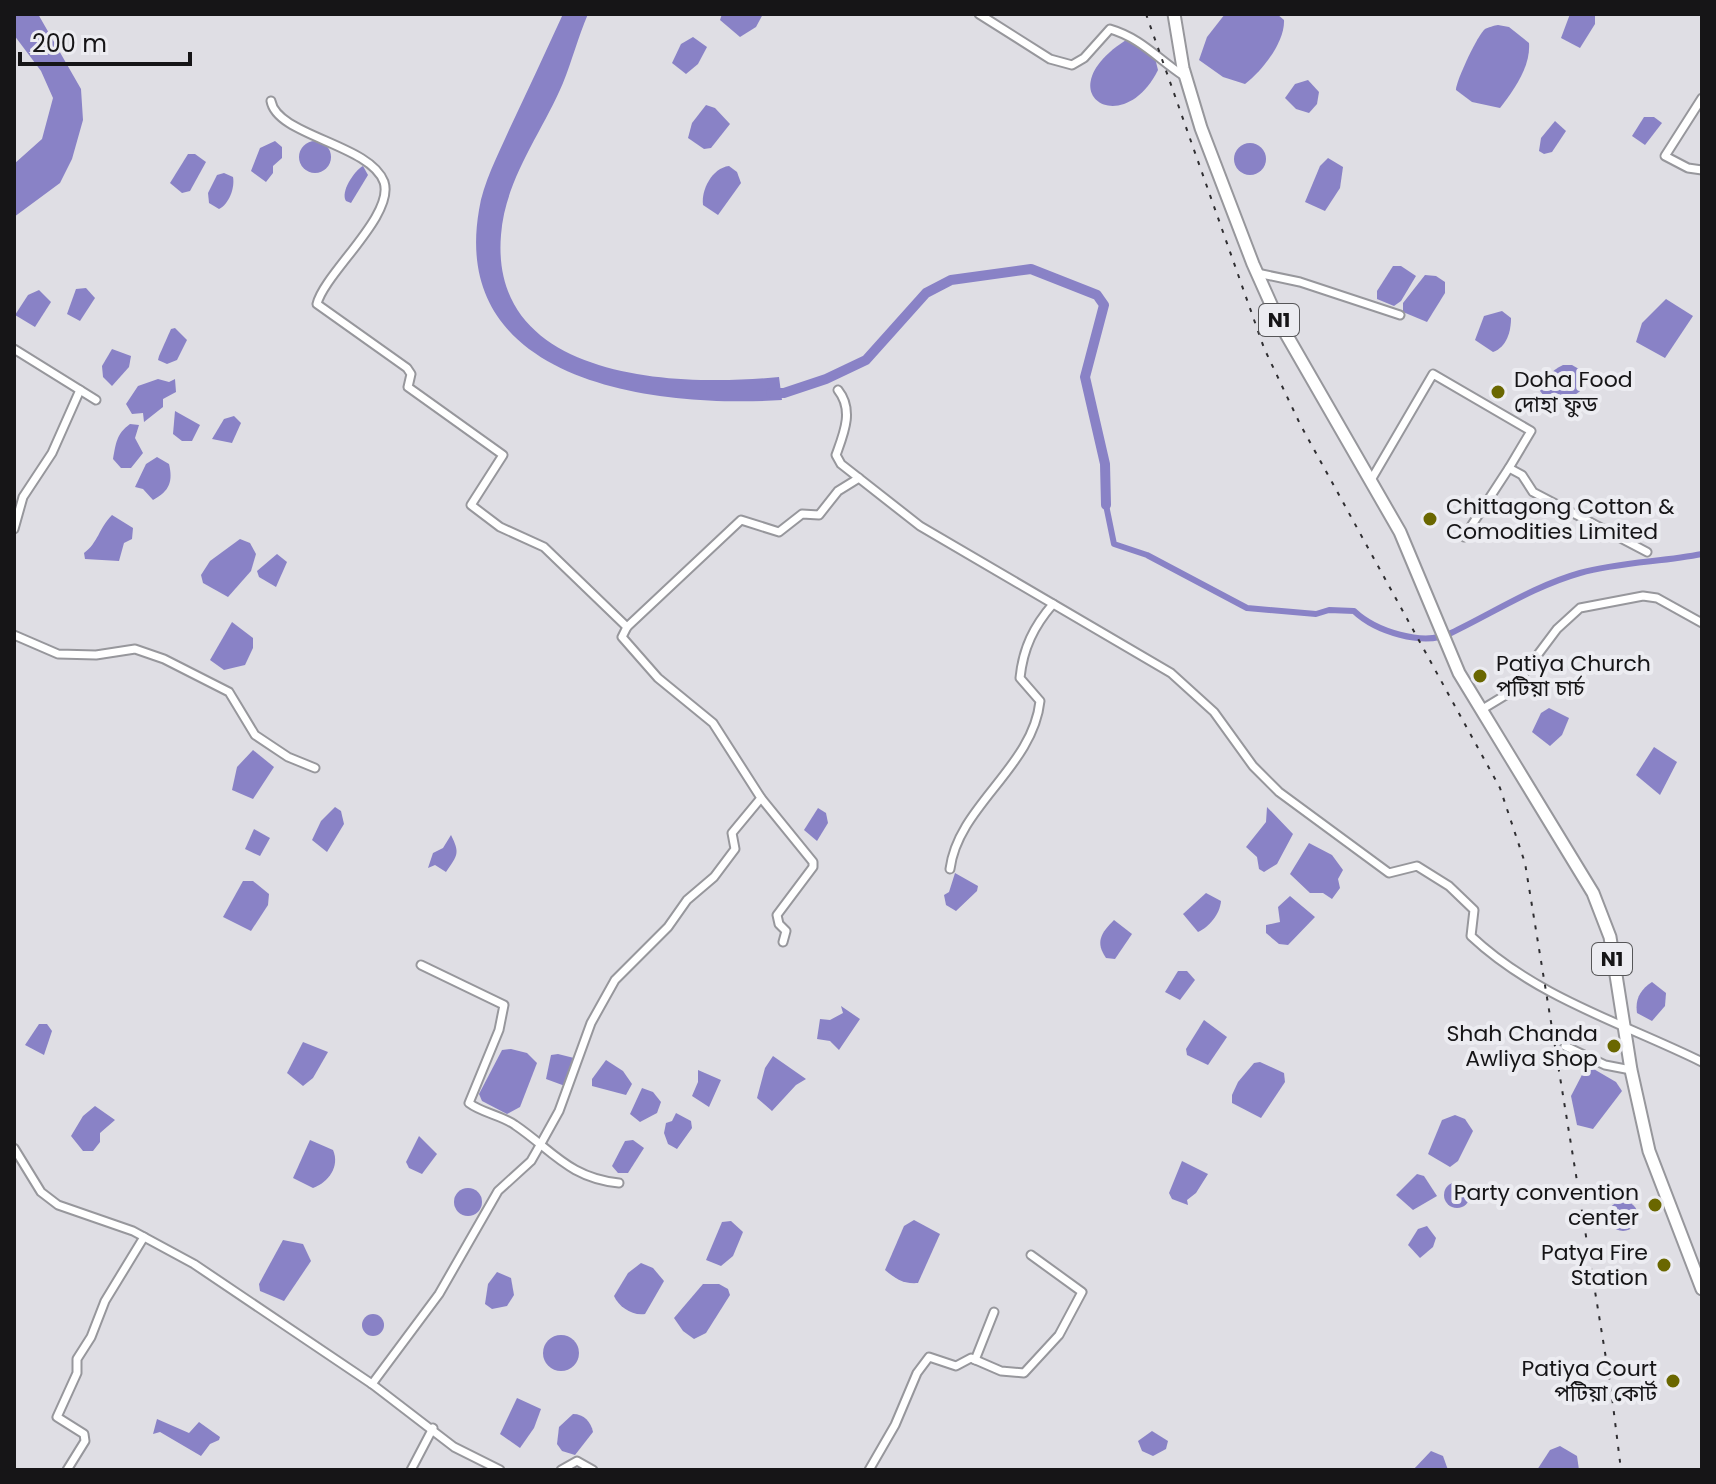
<svg xmlns="http://www.w3.org/2000/svg" width="1716" height="1484" font-family="Poppins,'Noto Sans Bengali',sans-serif">
<style>
.water{fill:#8982c6}
.lines{fill:none;stroke-linecap:round;stroke-linejoin:round}
.canal{stroke:#8982c6;stroke-width:6}
.river{stroke:#8982c6;stroke-width:10}
.minor-casing{stroke:#97979c;stroke-width:11}
.trunk-casing{stroke:#97979c;stroke-width:15}
.minor{stroke:#fff;stroke-width:7}
.trunk{stroke:#fff;stroke-width:11}
.rail{stroke:#2f2e31;stroke-width:2;stroke-dasharray:4 8;stroke-linecap:butt}
.poi-dot{fill:#6a6700;stroke:#ececf1;stroke-width:3}
.labels{text-anchor:middle;stroke-width:8;stroke-linejoin:round;paint-order:stroke}
.shield{fill:#ececf1;stroke:#565658;stroke-width:2}
.shield-label{font-size:20px;font-weight:bold;fill:#161517}
.poi-label{font-size:22px;fill:#161517;stroke:#ececf1;text-anchor:end}
</style>
<rect width="100%" height="100%" fill="#dfdee4"/>
<g class="water">
<polygon points="14,14 38,14 81,89 83,120 72,159 60,183 14,217 14,164 42,139 53,98 41,71 14,35"/>
<path d="M563,14h25c-10,23 -16,47 -25,69 -21,50 -58,96 -62,152 -12,146 177,152 278,142l3,23c-125,8 -333,-16 -303,-190 4,-27 19,-55 30,-80 18,-38 36,-77 54,-116z"/>
<polygon points="722,14 763,14 756,27 740,37 720,20"/>
<path d="M1225,14h52l7,6c1,22 -22,51 -39,64l-22,-7 -24,-17 8,-23z"/>
<polygon points="1570,14 1595,15 1595,24 1580,48 1561,38"/>
<path d="M1498,25l11,2 20,16c2,23 -15,47 -29,65l-28,-6 -16,-12c-1,-7 22,-56 29,-61 2,-1 10,-4 13,-4z"/>
<polygon points="693,37 707,47 698,64 686,74 672,63 681,44"/>
<path d="M1126,40h9l20,18 3,12c-36,72 -113,22 -32,-30z"/>
<polygon points="1308,80 1319,92 1317,104 1309,113 1296,109 1285,98 1295,84"/>
<polygon points="706,105 715,108 730,124 711,148 704,149 688,138 692,123"/>
<polygon points="1644,117 1654,117 1662,123 1645,145 1632,136"/>
<polygon points="1555,121 1566,131 1552,152 1544,154 1539,151 1541,138"/>
<polygon points="275,141 282,147 282,158 273,166 273,173 266,182 251,171 260,148"/>
<circle cx="315" cy="157" r="16"/>
<circle cx="1250" cy="159" r="16"/>
<polygon points="188,154 195,154 206,162 190,191 182,193 170,183"/>
<polygon points="1328,158 1343,167 1340,188 1325,211 1305,202 1320,166"/>
<path d="M363,166l5,9 -17,28 -5,-2c-6,-9 8,-30 17,-35z"/>
<path d="M729,166l8,6 4,11 -23,32 -15,-10c-2,-15 9,-37 26,-39z"/>
<path d="M224,173l9,4c2,11 -4,27 -14,32l-10,-6 -1,-10 9,-18z"/>
<polygon points="1393,266 1401,266 1416,276 1401,301 1394,306 1377,299 1377,291"/>
<polygon points="1425,275 1436,276 1445,282 1445,293 1427,322 1403,312 1403,303"/>
<polygon points="86,288 95,298 80,321 67,314 76,289"/>
<polygon points="39,290 51,302 35,327 15,315 28,295"/>
<polygon points="1666,299 1693,316 1665,358 1636,342 1642,323"/>
<path d="M1502,311l9,7c0,13 -4,29 -18,34l-18,-12 9,-24z"/>
<polygon points="175,328 187,340 177,360 167,364 158,360 159,356 171,329"/>
<polygon points="112,349 131,356 129,367 112,386 103,377 102,366"/>
<path d="M1563,365h9l12,7c7,25 -22,29 -40,24l-4,-5c4,-13 11,-20 23,-26z"/>
<polygon points="158,379 169,382 175,379 176,392 163,399 163,407 144,422 143,413 132,414 126,404 138,386"/>
<polygon points="175,411 200,425 192,441 182,441 173,434"/>
<polygon points="234,416 241,423 232,443 212,439 224,419"/>
<path d="M130,424l9,1 -4,13 8,15 -12,15h-10l-8,-9c3,-15 3,-25 17,-35z"/>
<path d="M157,457l12,7c4,17 1,27 -16,36l-10,-11 -8,-2 11,-23z"/>
<path d="M112,515l21,13 -1,11 -8,4 -5,18 -34,-2 -1,-6c14,-10 15,-25 28,-38z"/>
<polygon points="240,539 250,543 256,554 251,571 228,597 203,583 201,575 210,561"/>
<polygon points="277,554 287,562 276,587 259,577 257,571"/>
<polygon points="232,622 253,638 253,648 245,665 224,670 210,660"/>
<polygon points="1549,708 1569,718 1562,735 1550,746 1532,732 1541,713"/>
<polygon points="1654,747 1677,762 1660,795 1636,775"/>
<polygon points="253,750 274,767 253,799 232,790 237,767"/>
<polygon points="335,807 341,811 344,824 327,852 312,840 321,821"/>
<polygon points="1267,807 1293,834 1277,864 1264,872 1259,869 1257,857 1246,847 1266,822"/>
<polygon points="818,808 826,813 828,823 817,841 804,830"/>
<polygon points="254,829 270,838 260,856 245,849"/>
<path d="M451,835c9,18 7,20 -5,37l-11,-7 -7,3 5,-15 10,-5z"/>
<polygon points="1309,843 1332,855 1343,870 1338,879 1340,888 1332,899 1323,893 1310,893 1290,874"/>
<polygon points="955,873 978,886 977,891 956,911 946,905 944,895 949,892"/>
<polygon points="243,881 253,881 269,894 268,905 251,931 223,917"/>
<path d="M1206,893l15,8c-1,13 -12,26 -23,31l-15,-18z"/>
<polygon points="1290,896 1315,917 1288,945 1279,944 1266,933 1266,925 1280,922 1278,907"/>
<path d="M1114,920l18,14 -17,25 -9,-1c-11,-16 -5,-25 8,-38z"/>
<polygon points="1178,971 1187,971 1195,980 1180,1000 1165,992"/>
<path d="M1652,982l14,11 -1,13 -13,15 -15,-8c-2,-14 3,-23 15,-31z"/>
<polygon points="841,1006 860,1019 839,1050 830,1041 817,1039 820,1019 830,1020 843,1013"/>
<polygon points="1204,1020 1227,1037 1208,1065 1187,1055 1186,1049"/>
<polygon points="39,1024 47,1024 52,1031 44,1055 25,1045"/>
<polygon points="303,1042 328,1052 313,1078 303,1086 287,1073"/>
<polygon points="511,1049 527,1053 537,1063 520,1107 507,1114 482,1101 479,1094 502,1050"/>
<polygon points="558,1054 574,1058 565,1086 546,1079 551,1055"/>
<polygon points="773,1056 806,1079 796,1085 772,1111 757,1098 765,1068"/>
<polygon points="606,1060 623,1071 632,1084 626,1095 592,1086 592,1079"/>
<polygon points="1260,1062 1284,1073 1285,1082 1261,1118 1232,1103 1232,1095 1238,1082 1254,1063"/>
<polygon points="1592,1068 1616,1082 1622,1091 1593,1129 1577,1125 1571,1096 1584,1071"/>
<polygon points="698,1070 721,1080 709,1107 692,1096 698,1082"/>
<polygon points="642,1088 653,1092 661,1102 657,1113 640,1122 630,1114"/>
<polygon points="95,1106 115,1120 100,1133 100,1142 93,1151 83,1151 71,1136 83,1116"/>
<polygon points="676,1113 691,1121 692,1128 677,1149 668,1144 664,1133 666,1123 672,1121"/>
<polygon points="1455,1115 1465,1119 1473,1131 1458,1161 1450,1167 1428,1154 1442,1120"/>
<polygon points="419,1136 437,1154 422,1174 409,1168 406,1162"/>
<path d="M310,1140l23,10c7,16 -4,32 -20,38l-20,-10z"/>
<polygon points="633,1140 644,1148 628,1173 618,1173 612,1166 625,1141"/>
<polygon points="1182,1161 1208,1174 1196,1193 1187,1200 1188,1205 1172,1199 1169,1193"/>
<polygon points="1417,1174 1424,1176 1437,1196 1413,1210 1396,1195"/>
<circle cx="1457" cy="1195" r="13"/>
<circle cx="468" cy="1202" r="14"/>
<circle cx="1623" cy="1216" r="15"/>
<path d="M914,1220l26,14 -22,49c-15,1 -22,-4 -33,-13l19,-44z"/>
<polygon points="731,1221 743,1232 733,1256 721,1266 706,1260 722,1222"/>
<polygon points="1427,1226 1436,1238 1433,1247 1420,1258 1408,1245 1418,1229"/>
<polygon points="283,1240 303,1244 311,1261 284,1301 260,1291 259,1284"/>
<path d="M641,1263l12,5 11,13 -19,33c-13,2 -26,-7 -31,-18l14,-23z"/>
<polygon points="497,1272 511,1278 514,1295 507,1306 492,1309 485,1304 488,1284"/>
<polygon points="703,1284 719,1284 728,1289 730,1295 706,1333 694,1339 683,1331 674,1318"/>
<circle cx="373" cy="1325" r="11"/>
<circle cx="561" cy="1353" r="18"/>
<polygon points="517,1398 541,1409 534,1428 520,1448 500,1434"/>
<path d="M573,1414c11,0 18,8 20,18l-18,23 -13,-4 -5,-7 2,-17z"/>
<polygon points="157,1419 189,1433 199,1422 220,1437 219,1440 210,1444 201,1456 160,1432 153,1434"/>
<polygon points="1152,1431 1168,1441 1166,1449 1153,1456 1142,1451 1138,1441"/>
<polygon points="1560,1446 1577,1456 1579,1470 1537,1470 1550,1450"/>
<polygon points="1431,1451 1443,1456 1448,1470 1413,1470"/>
</g>
<g class="lines">
<path class="canal" d="M1106,505l8,39 33,11 100,53 69,6 13,-4 25,1c21,20 69,36 97,22 42,-20 83,-47 129,-60 39,-11 82,-11 122,-19"/>
<polyline class="river" points="771,393 784,393 826,379 866,360 926,293 951,280 1031,269 1097,295 1104,305 1085,377 1105,464 1106,505"/>
<g class="minor-casing">
<g id="minor">
<path d="M979,14l71,45 22,6 12,-7 26,-29c31,9 48,30 74,47"/>
<polyline points="1702,98 1665,156 1688,168 1702,170"/>
<path d="M271,101c6,35 99,43 113,81 11,33 -60,92 -67,122l90,64 4,6 -3,13 95,68 -32,50 29,22 44,20 83,80"/>
<polyline points="1257,273 1300,282 1400,315"/>
<polyline points="14,349 96,400"/>
<path d="M838,390c16,20 6,43 -2,65l5,9 79,62 251,147 43,39 39,54 26,26 110,81 28,-7 32,20 25,24 -3,26c66,62 152,87 231,126"/>
<polyline points="1371,480 1433,374 1531,431 1509,468"/>
<polyline points="14,529 23,497 52,453 80,390"/>
<polyline points="1464,537 1509,468 1522,475 1533,492 1647,552"/>
<polyline points="14,635 58,654 96,655 135,649 164,659 229,692 255,735 288,757 315,768"/>
<polyline points="1481,710 1509,693 1557,629 1580,608 1643,596 1657,598 1702,623"/>
<polyline points="761,798 813,862 813,867 777,915 779,924 786,931 783,942"/>
<path d="M950,869c8,-63 83,-102 90,-168l-20,-23c3,-30 14,-52 33,-74"/>
<path d="M421,965l83,40 -5,25 -30,73c13,10 32,12 46,22 37,25 54,53 104,58"/>
<polyline points="1565,1046 1605,1065 1631,1070"/>
<polyline points="14,1148 41,1192 58,1205 133,1231 194,1264 372,1384 454,1447 500,1470"/>
<polyline points="975,1360 994,1312"/>
<polyline points="372,1384 439,1294 498,1191 531,1161 539,1147 559,1111 591,1023 615,980 668,927 687,900 714,877 735,849 732,833 761,798 713,723 658,678 622,637 627,627 741,520 779,532 802,514 819,515 838,491 859,478"/>
<polyline points="67,1470 85,1441 84,1434 57,1417 77,1373 77,1359 91,1337 105,1301 144,1237"/>
<polyline points="411,1470 433,1428"/>
<polyline points="561,1470 577,1461 593,1470"/>
<polyline points="869,1470 895,1425 917,1373 929,1357 956,1366 971,1358 1001,1371 1024,1373 1059,1335 1082,1292 1031,1255"/>
</g>
</g>
<g class="trunk-casing">
<polyline id="trunk" points="1174,14 1183,68 1201,128 1253,264 1278,320 1400,532 1459,673 1593,893 1610,937 1631,1070 1649,1151 1702,1289"/>
</g>
<use href="#minor" class="minor"/>
<use href="#trunk" class="trunk"/>
<polyline class="rail" points="1146,14 1264,348 1300,424 1500,788 1525,863 1611,1389 1621,1470"/>
</g>
<g class="poi-dot">
<circle cx="1498" cy="392" r="8"/>
<circle cx="1430" cy="519" r="8"/>
<circle cx="1480" cy="676" r="8"/>
<circle cx="1614" cy="1046" r="8"/>
<circle cx="1655" cy="1205" r="8"/>
<circle cx="1664" cy="1265" r="8"/>
<circle cx="1673" cy="1381" r="8"/>
</g>
<g class="labels">
<g class="shield">
<rect x="1259" y="304" width="40" height="32" rx="6"/>
<rect x="1592" y="943" width="40" height="32" rx="6"/>
</g>
<g class="shield-label">
<text x="1279" y="327">N1</text>
<text x="1612" y="966">N1</text>
</g>
<g class="poi-label">
<text x="1514" y="387" text-anchor="start">Doha Food<tspan x="1514" dy="25">দোহা ফুড</tspan></text>
<text x="1446" y="514" text-anchor="start">Chittagong Cotton &amp;<tspan x="1446" dy="25">Comodities Limited</tspan></text>
<text x="1496" y="671" text-anchor="start">Patiya Church<tspan x="1496" dy="25">পটিয়া চার্চ</tspan></text>
<text x="1598" y="1041">Shah Chanda<tspan x="1598" dy="25">Awliya Shop</tspan></text>
<text x="1639" y="1200">Party convention<tspan x="1639" dy="25">center</tspan></text>
<text x="1648" y="1260">Patya Fire<tspan x="1648" dy="25">Station</tspan></text>
<text x="1657" y="1376">Patiya Court<tspan x="1657" dy="25">পটিয়া কোর্ট</tspan></text>
</g>
</g>
<rect width="1716" height="1484" fill="none" stroke="#161517" stroke-width="32"/>
<path d="M20 52v12h170v-12" fill="none" stroke="#161517" stroke-width="4"/>
<text x="32" y="52" font-size="24" fill="#161517" stroke="#ececf1" stroke-width="6" paint-order="stroke">200 m</text>
</svg>
